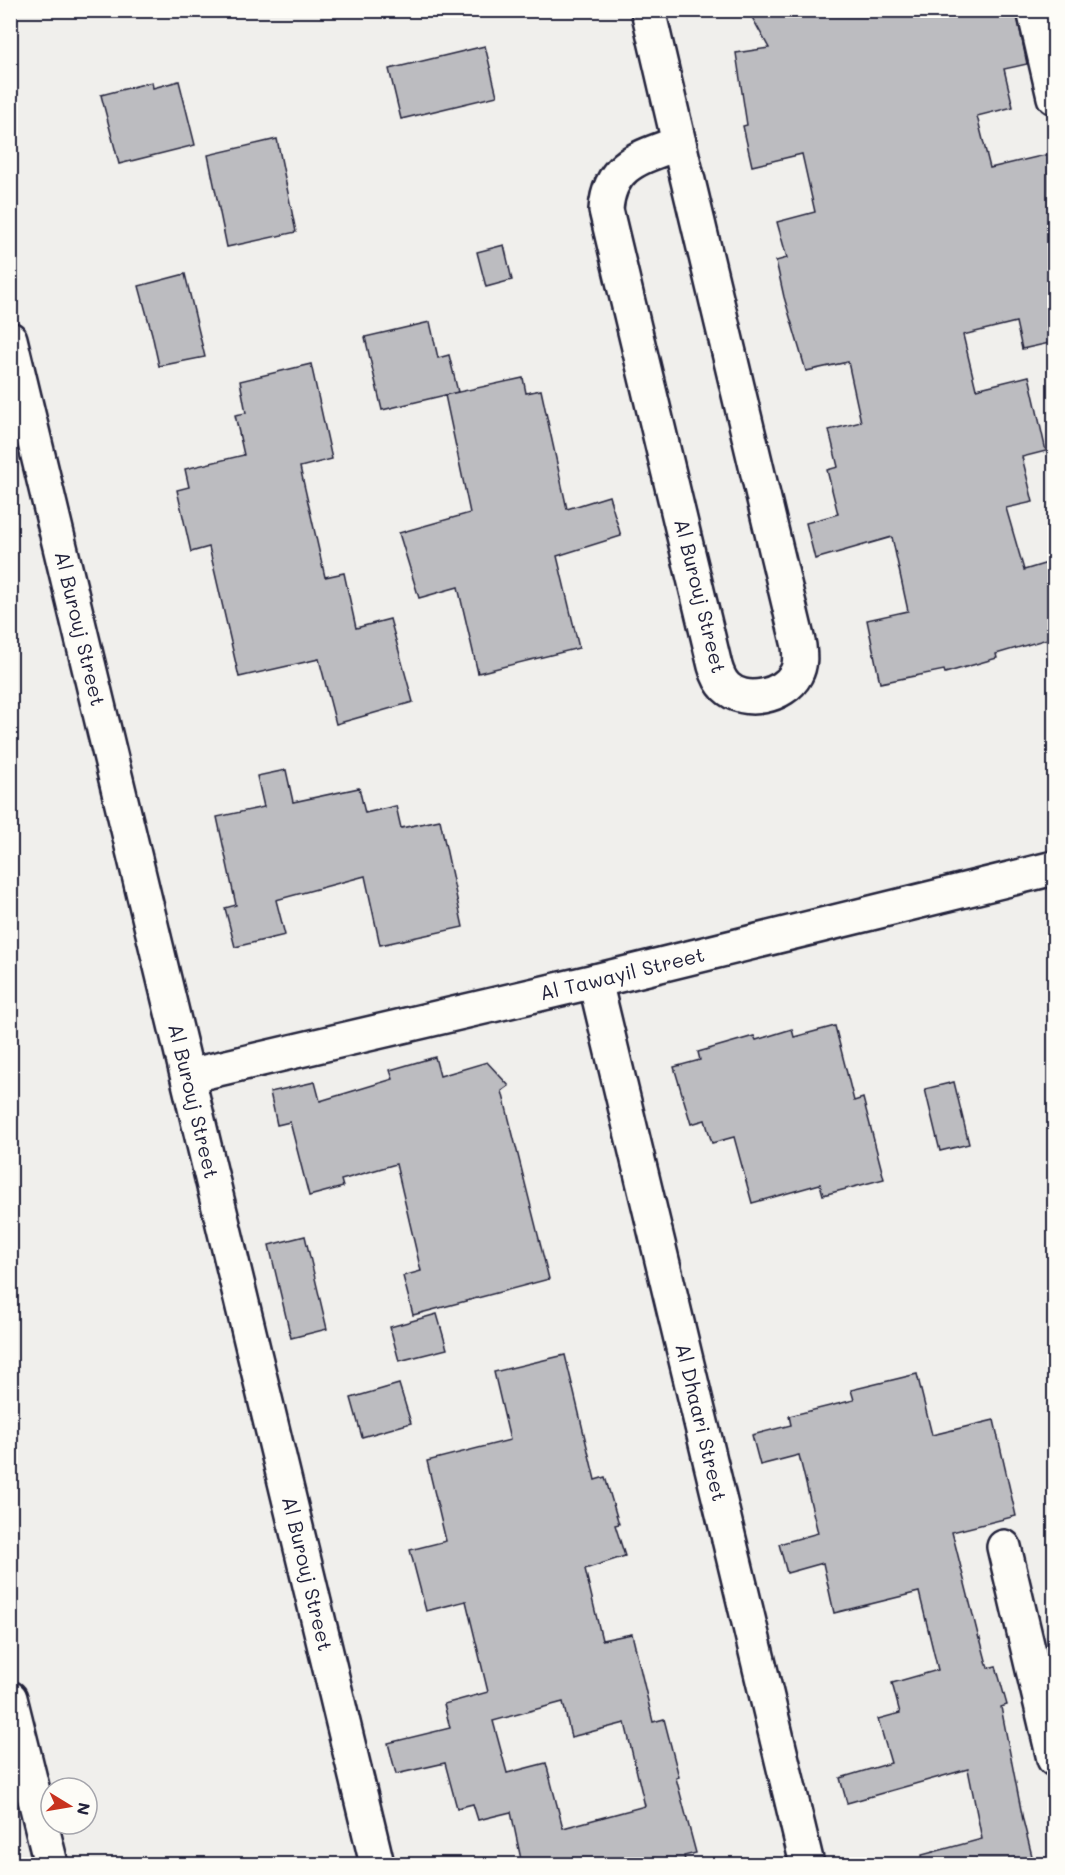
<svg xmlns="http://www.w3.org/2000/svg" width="1065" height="1875" font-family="Mali,sans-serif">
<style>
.building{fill:#bcbcc0;stroke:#22223b;stroke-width:1.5;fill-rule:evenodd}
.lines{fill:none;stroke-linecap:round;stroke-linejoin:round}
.minor-casing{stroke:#22223b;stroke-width:38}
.trunk-casing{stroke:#22223b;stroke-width:38}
.minor{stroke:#fdfcf7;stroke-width:33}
.trunk{stroke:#fdfcf7;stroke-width:33}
.labels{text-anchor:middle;stroke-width:5;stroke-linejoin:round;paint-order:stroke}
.street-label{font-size:20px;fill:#22223b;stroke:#fdfcf7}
</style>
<rect width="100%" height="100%" fill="#f0efec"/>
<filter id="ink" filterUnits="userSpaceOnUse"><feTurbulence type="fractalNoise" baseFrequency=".0167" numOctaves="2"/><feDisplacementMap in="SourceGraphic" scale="12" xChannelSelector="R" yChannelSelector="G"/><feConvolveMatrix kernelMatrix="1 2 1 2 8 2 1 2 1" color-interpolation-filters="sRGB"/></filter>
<g filter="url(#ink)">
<g class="building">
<polygon points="748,10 1016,10 1027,64 1004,69 1013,107 977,116 990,168 1054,153 1054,256 1047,258 1054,290 1054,308 1048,310 1054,342 1022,349 1016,322 963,335 976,389 1029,376 1046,451 1022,457 1033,502 1006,508 1024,570 1054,561 1054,637 996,654 997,658 945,673 944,670 880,683 867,620 908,611 892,537 815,559 806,523 838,514 827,470 838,467 829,430 861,422 848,362 806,371 784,297 776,261 787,258 777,222 815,212 802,154 752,166 743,126 747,125 736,53 769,48"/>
<polygon points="485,46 497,96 401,119 389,69"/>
<polygon points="179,81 195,145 119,164 101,95 152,82 153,88"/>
<polygon points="277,139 296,232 227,247 208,155"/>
<polygon points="504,245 512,280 486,287 477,252"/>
<polygon points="185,274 205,357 159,366 152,334 139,286"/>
<polygon points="430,322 438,358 449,355 458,392 382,410 365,337"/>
<polygon points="311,364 332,459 300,467 325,577 344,573 356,628 390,619 413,702 336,724 319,659 239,677 209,547 191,552 177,490 189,487 185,469 244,455 235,415 246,413 240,381"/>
<polygon points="523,378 526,393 541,390 567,509 609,496 621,536 557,556 579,648 478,673 458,587 419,598 399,533 470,513 445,395"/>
<polygon points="286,770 293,802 359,788 365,813 396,806 401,828 440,820 463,927 380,945 365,876 276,900 285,935 235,947 225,908 236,905 217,817 264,807 257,776"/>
<polygon points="835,1026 854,1101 863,1098 884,1179 823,1195 820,1184 752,1203 734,1137 712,1143 705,1120 691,1124 674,1067 700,1060 698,1052 754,1036 756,1040 792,1029 794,1037"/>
<polygon points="435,1057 440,1076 487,1062 509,1086 502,1091 549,1279 413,1315 403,1276 421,1271 396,1164 341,1180 343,1187 309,1196 290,1122 277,1125 270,1092 315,1082 320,1101 393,1079 390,1070"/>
<polygon points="954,1082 969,1144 940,1151 925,1089"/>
<polygon points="305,1236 327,1329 291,1338 269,1245"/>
<polygon points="437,1314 447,1349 399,1361 390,1327"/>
<path d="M565,1355l30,125 10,-3 14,47 -4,1 10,31 -40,13 17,71 30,-6 21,88 11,-3 15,58 -3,1 20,75 -12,3 2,8h-164l-11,-52 -33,8 -5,-16 -16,4 -12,-45 -49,11 -8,-31 62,-15 -6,-24 44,-12 -22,-91 -40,10 -16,-61 36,-9 -19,-80 83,-21 -16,-68zM563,1702l8,35 54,-14 20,83 -82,22 -17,-65 -39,10 -14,-52z"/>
<polygon points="917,1374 932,1435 994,1420 1016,1516 952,1532 979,1639 980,1638 988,1668 996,1666 1007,1705 1001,1707 1023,1820 1034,1864 923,1864 922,1855 982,1839 968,1769 847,1803 840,1778 891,1763 878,1719 900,1713 892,1683 938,1670 919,1592 834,1613 823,1563 787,1573 779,1544 818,1533 799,1455 760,1465 752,1435 791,1425 789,1416 854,1400 851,1390"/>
<polygon points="399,1384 411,1423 362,1437 351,1398"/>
</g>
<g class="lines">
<g class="minor-casing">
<g id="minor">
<polyline points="648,10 679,143"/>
<polyline points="1034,10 1054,97"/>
<path d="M679,143l120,503c1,9 2,19 -3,28 -12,23 -52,31 -70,13 -6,-6 -9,-14 -11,-21l-109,-456c3,-47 36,-53 73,-67z"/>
<path id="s1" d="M10,339l367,1525"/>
<path id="s2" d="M595,981l212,883"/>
<path id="s3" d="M188,1076l407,-95 459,-113"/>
<polyline points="1004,1547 1054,1759"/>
</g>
</g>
<g class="trunk-casing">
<polyline id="trunk" points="10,1698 51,1864"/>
</g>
<use href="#minor" class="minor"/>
<use href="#trunk" class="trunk"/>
</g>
</g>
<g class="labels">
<g class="street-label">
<text transform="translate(700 596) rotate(76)" y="7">Al Burouj Street</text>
<text dy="7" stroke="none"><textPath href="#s1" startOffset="298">Al Burouj Street</textPath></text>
<text dy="7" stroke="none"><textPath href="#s3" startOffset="446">Al Tawayil Street</textPath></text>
<text dy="7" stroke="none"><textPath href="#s1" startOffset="784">Al Burouj Street</textPath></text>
<text dy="7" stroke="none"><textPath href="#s2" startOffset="454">Al Dhaari Street</textPath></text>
<text dy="7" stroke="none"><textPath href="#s1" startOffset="1270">Al Burouj Street</textPath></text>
</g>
</g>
<rect width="1065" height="1875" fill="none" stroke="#fdfcf7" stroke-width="36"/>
<rect x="18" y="18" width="1029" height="1839" fill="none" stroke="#22223b" stroke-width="2" filter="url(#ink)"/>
<g transform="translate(69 1806) rotate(101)"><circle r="28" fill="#fdfcf7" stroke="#a5a5ac" stroke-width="1.5"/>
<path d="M0-4.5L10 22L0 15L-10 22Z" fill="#c8321e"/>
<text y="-9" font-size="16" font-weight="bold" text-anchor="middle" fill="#22223b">N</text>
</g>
</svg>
